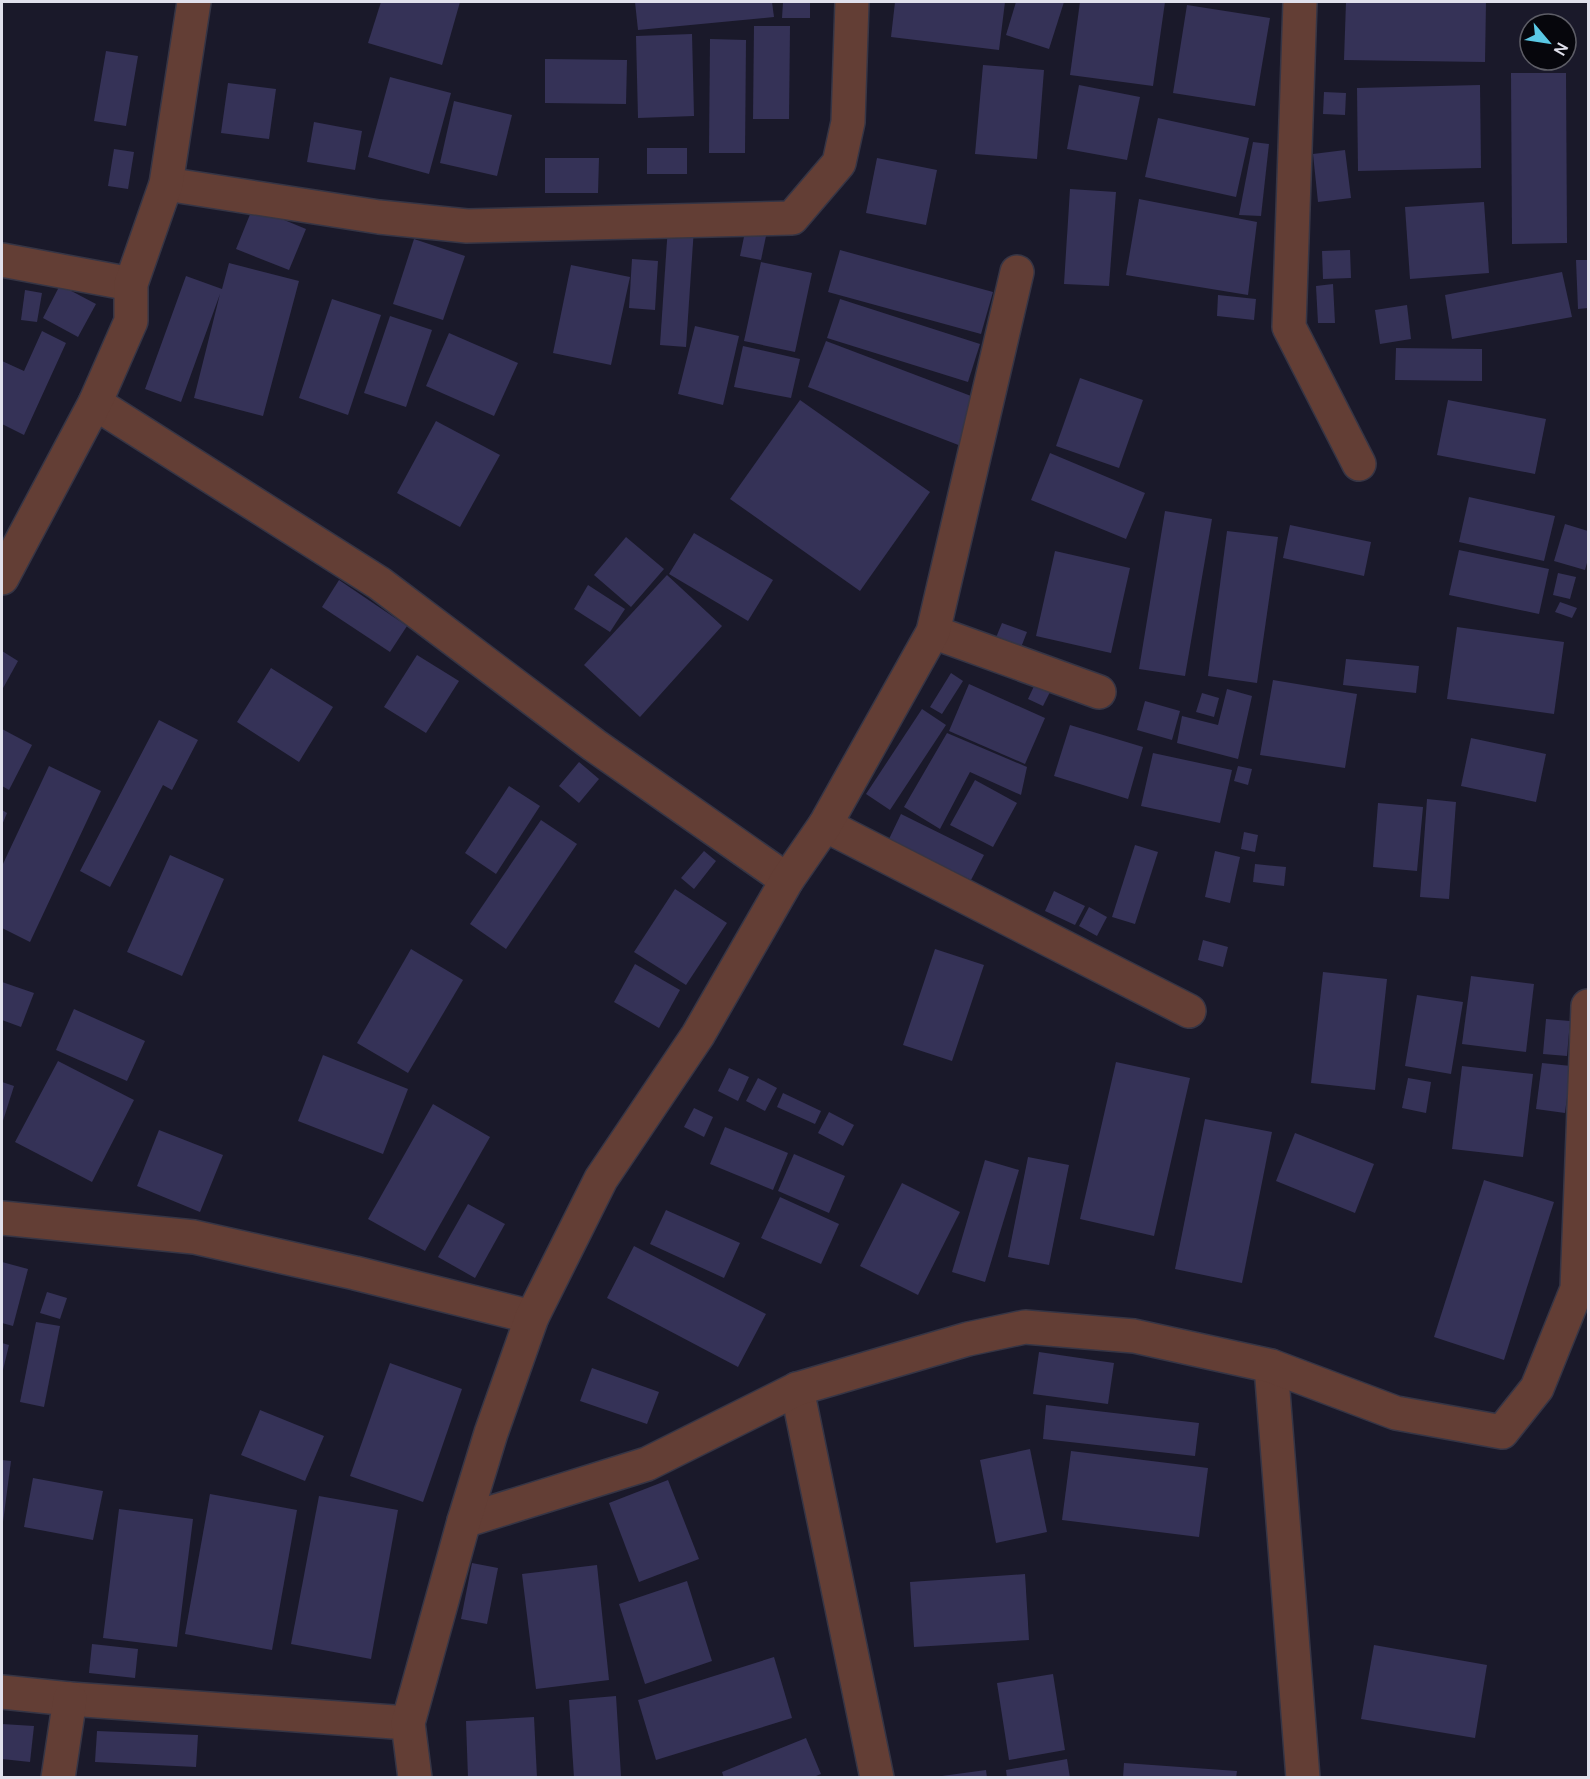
<svg xmlns="http://www.w3.org/2000/svg" width="1590" height="1779" font-family="Manrope,sans-serif">
<style>
.building{fill:#353257}
.lines{fill:none;stroke-linecap:round;stroke-linejoin:round}
.street-casing{stroke:#363545;stroke-width:36}
.street{stroke:#633e35;stroke-width:33}
</style>
<rect width="100%" height="100%" fill="#1a192a"/>
<g class="building">
<polygon points="381,2 460,2 442,65 368,43"/>
<polygon points="635,2 772,2 774,17 638,30"/>
<polygon points="783,2 810,2 810,18 782,18"/>
<polygon points="895,2 1005,2 999,50 891,37"/>
<polygon points="1016,2 1064,2 1049,49 1006,35"/>
<polygon points="1080,2 1165,2 1153,86 1070,75"/>
<polygon points="1346,2 1486,2 1485,62 1344,60"/>
<polygon points="1187,5 1270,18 1255,106 1173,93"/>
<polygon points="754,26 790,26 789,119 753,119"/>
<polygon points="692,34 694,116 638,118 636,36"/>
<polygon points="710,39 746,40 745,153 709,153"/>
<polygon points="106,51 138,56 126,126 94,121"/>
<polygon points="545,59 627,60 626,104 545,103"/>
<polygon points="983,65 1044,70 1037,159 975,154"/>
<polygon points="1511,73 1566,73 1567,243 1512,244"/>
<polygon points="390,77 451,93 429,174 368,157"/>
<polygon points="228,83 276,89 269,139 221,133"/>
<polygon points="1079,85 1140,97 1127,160 1067,149"/>
<polygon points="1480,85 1481,168 1358,171 1357,88"/>
<polygon points="1324,92 1346,93 1345,115 1323,114"/>
<polygon points="454,101 512,115 497,176 440,163"/>
<polygon points="1158,118 1249,138 1236,197 1145,177"/>
<polygon points="314,122 362,131 355,170 307,162"/>
<polygon points="1253,142 1269,144 1261,216 1239,215"/>
<rect x="647" y="148" width="40" height="26"/>
<polygon points="114,149 134,152 128,189 108,186"/>
<polygon points="1345,150 1351,198 1318,202 1313,154"/>
<polygon points="545,158 599,158 598,193 545,193"/>
<polygon points="877,158 937,170 926,225 866,213"/>
<polygon points="1070,189 1116,192 1109,286 1064,284"/>
<polygon points="1139,199 1257,222 1248,295 1126,275"/>
<polygon points="1484,202 1489,273 1410,279 1405,207"/>
<polygon points="253,207 306,229 289,270 236,249"/>
<polygon points="668,226 694,228 686,347 660,345"/>
<polygon points="745,232 766,236 761,260 740,256"/>
<polygon points="414,239 465,256 443,320 393,304"/>
<polygon points="840,250 993,292 981,334 828,292"/>
<polygon points="1350,250 1351,278 1323,279 1322,251"/>
<polygon points="632,259 658,261 655,310 629,308"/>
<polygon points="1576,260 1588,260 1588,308 1578,309"/>
<polygon points="761,262 812,273 795,352 744,341"/>
<polygon points="229,263 299,281 263,416 194,398 220,294 181,402 145,389 186,276 222,289"/>
<polygon points="571,265 630,277 611,365 553,353"/>
<polygon points="1562,272 1572,317 1452,339 1445,295"/>
<polygon points="1333,284 1335,323 1318,323 1316,286"/>
<polygon points="60,285 96,304 78,337 43,318"/>
<polygon points="25,290 42,293 37,322 21,320"/>
<polygon points="1218,295 1256,299 1254,320 1217,316"/>
<polygon points="332,299 381,315 348,415 299,398"/>
<polygon points="840,299 980,344 968,382 827,338"/>
<polygon points="1407,305 1411,339 1380,344 1375,310"/>
<polygon points="390,316 432,330 406,407 364,393"/>
<polygon points="695,326 739,336 723,405 678,394"/>
<polygon points="42,331 66,343 24,435 2,424 2,361 24,371"/>
<polygon points="449,333 518,363 494,416 426,386"/>
<polygon points="826,341 979,399 961,446 808,387"/>
<polygon points="743,346 800,359 791,398 734,387"/>
<polygon points="1396,348 1482,349 1482,381 1395,380"/>
<polygon points="1080,378 1143,400 1119,468 1056,446"/>
<polygon points="800,400 930,492 860,591 730,499"/>
<polygon points="1448,400 1546,419 1535,474 1437,455"/>
<polygon points="436,421 500,455 460,527 397,493"/>
<polygon points="1050,453 1145,493 1126,539 1031,500"/>
<polygon points="1469,497 1555,516 1544,561 1459,542"/>
<polygon points="1165,511 1212,519 1185,676 1139,669"/>
<polygon points="1565,524 1588,531 1588,559 1585,570 1554,561"/>
<polygon points="1290,525 1371,542 1364,576 1283,558"/>
<polygon points="1227,531 1278,537 1257,683 1208,676"/>
<polygon points="694,533 773,580 748,621 669,574"/>
<polygon points="626,537 664,569 631,607 594,575"/>
<polygon points="1459,550 1549,569 1539,614 1449,595"/>
<polygon points="1055,551 1130,568 1111,653 1036,636"/>
<polygon points="1558,573 1576,577 1570,599 1553,595"/>
<polygon points="667,575 722,626 640,717 584,665"/>
<polygon points="339,580 407,626 390,652 322,607"/>
<polygon points="588,585 625,609 610,632 574,609"/>
<polygon points="1560,602 1577,608 1572,618 1555,612"/>
<polygon points="1002,623 1027,632 1020,650 995,640"/>
<polygon points="1457,627 1564,642 1554,714 1447,699"/>
<polygon points="2,651 18,661 2,690"/>
<polygon points="417,655 459,681 426,733 384,707"/>
<polygon points="1346,659 1419,666 1416,693 1343,685"/>
<polygon points="271,668 333,707 299,762 237,722"/>
<polygon points="951,673 963,681 942,714 930,707"/>
<polygon points="1273,680 1357,694 1345,768 1260,755"/>
<polygon points="969,684 1045,718 1025,764 949,731"/>
<polygon points="1035,684 1050,692 1043,706 1028,699"/>
<polygon points="1227,689 1252,696 1238,759 1177,743 1182,716 1218,725"/>
<polygon points="1202,693 1219,698 1214,717 1196,712"/>
<polygon points="1145,701 1180,711 1172,740 1137,730"/>
<polygon points="922,709 946,725 890,810 866,794"/>
<polygon points="159,720 198,740 172,790 163,785 110,887 80,871"/>
<polygon points="1070,725 1143,747 1128,799 1054,776"/>
<polygon points="2,729 32,745 9,790 2,786"/>
<polygon points="947,733 1027,767 1021,795 970,772 940,829 904,807"/>
<polygon points="1471,738 1546,754 1536,802 1461,786"/>
<polygon points="1153,753 1232,770 1220,823 1141,806"/>
<polygon points="579,762 599,779 579,803 559,786"/>
<polygon points="49,766 101,791 30,942 2,928 2,866"/>
<polygon points="1238,766 1252,769 1248,785 1234,781"/>
<polygon points="975,780 1017,803 993,847 950,825"/>
<polygon points="509,786 540,806 496,874 465,853"/>
<polygon points="1427,799 1456,802 1449,899 1420,897"/>
<polygon points="1378,803 1423,807 1417,871 1373,867"/>
<polygon points="2,810 7,813 2,825"/>
<polygon points="901,814 984,855 971,880 889,839"/>
<polygon points="541,820 577,844 506,949 470,924"/>
<polygon points="1244,832 1258,835 1255,852 1241,849"/>
<polygon points="1135,845 1158,852 1135,924 1112,917"/>
<polygon points="704,851 716,861 694,889 681,878"/>
<polygon points="1215,851 1240,857 1230,903 1205,897"/>
<polygon points="170,855 224,879 182,976 127,952"/>
<polygon points="1255,864 1286,867 1284,886 1253,882"/>
<polygon points="675,889 727,923 686,985 634,952"/>
<polygon points="1054,891 1085,906 1075,925 1045,911"/>
<polygon points="1089,907 1107,917 1097,936 1079,926"/>
<polygon points="1203,940 1228,947 1223,967 1198,960"/>
<polygon points="411,949 463,980 408,1073 357,1043"/>
<polygon points="935,949 984,965 952,1061 903,1045"/>
<polygon points="635,964 680,990 659,1028 614,1002"/>
<polygon points="1323,972 1387,979 1375,1090 1311,1083"/>
<polygon points="1471,976 1534,984 1526,1052 1462,1044"/>
<polygon points="2,982 34,993 21,1027 2,1020"/>
<polygon points="1417,995 1463,1002 1451,1074 1405,1066"/>
<polygon points="74,1009 145,1041 127,1081 56,1050"/>
<polygon points="1546,1019 1570,1021 1567,1056 1543,1054"/>
<polygon points="323,1055 408,1089 383,1154 298,1121"/>
<polygon points="58,1061 134,1100 92,1182 15,1142"/>
<polygon points="1116,1062 1190,1078 1154,1236 1080,1219"/>
<polygon points="1542,1063 1571,1066 1565,1113 1536,1109"/>
<polygon points="1462,1066 1533,1074 1523,1157 1452,1149"/>
<polygon points="729,1068 749,1077 738,1101 718,1091"/>
<polygon points="758,1078 777,1088 765,1111 746,1101"/>
<polygon points="1408,1078 1431,1082 1426,1113 1402,1108"/>
<polygon points="2,1082 14,1086 2,1124"/>
<polygon points="783,1093 821,1111 815,1124 777,1107"/>
<polygon points="433,1104 490,1137 425,1251 368,1219"/>
<polygon points="694,1108 713,1117 704,1137 684,1127"/>
<polygon points="829,1112 854,1125 843,1146 818,1133"/>
<polygon points="1205,1119 1272,1132 1242,1283 1175,1269"/>
<polygon points="725,1127 788,1153 773,1190 710,1164"/>
<polygon points="159,1130 223,1155 200,1212 137,1186"/>
<polygon points="1295,1133 1374,1164 1355,1213 1276,1181"/>
<polygon points="794,1154 845,1176 829,1213 778,1191"/>
<polygon points="1028,1157 1069,1165 1049,1265 1008,1257"/>
<polygon points="985,1160 1019,1170 985,1282 952,1272"/>
<polygon points="1484,1180 1554,1202 1504,1360 1434,1337"/>
<polygon points="902,1183 960,1212 918,1295 860,1266"/>
<polygon points="780,1197 839,1224 821,1264 761,1238"/>
<polygon points="468,1204 505,1224 475,1278 438,1257"/>
<polygon points="666,1210 740,1243 724,1278 650,1244"/>
<polygon points="634,1246 766,1314 738,1367 607,1298"/>
<polygon points="2,1262 28,1269 13,1326 2,1323"/>
<polygon points="47,1292 67,1298 60,1319 40,1313"/>
<polygon points="36,1322 60,1326 44,1407 20,1402"/>
<polygon points="2,1343 9,1345 2,1374"/>
<polygon points="1039,1352 1114,1363 1108,1404 1033,1394"/>
<polygon points="390,1363 462,1389 423,1502 350,1476"/>
<polygon points="592,1368 659,1392 647,1424 580,1401"/>
<polygon points="1046,1405 1199,1423 1195,1456 1043,1439"/>
<polygon points="260,1410 324,1436 305,1481 241,1455"/>
<polygon points="1030,1449 1047,1532 996,1543 980,1460"/>
<polygon points="1071,1451 1208,1468 1199,1537 1062,1520"/>
<polygon points="2,1460 11,1461 3,1522 2,1522"/>
<polygon points="33,1478 103,1491 93,1540 24,1527"/>
<polygon points="668,1480 699,1559 639,1582 609,1503"/>
<polygon points="210,1494 297,1510 272,1650 185,1634"/>
<polygon points="319,1496 398,1510 371,1659 291,1644"/>
<polygon points="119,1509 193,1519 177,1647 103,1638"/>
<polygon points="472,1563 498,1568 487,1624 461,1619"/>
<polygon points="597,1565 609,1680 536,1689 522,1574"/>
<polygon points="1025,1574 1029,1640 914,1647 910,1582"/>
<polygon points="687,1581 712,1661 645,1684 619,1604"/>
<polygon points="92,1644 138,1649 135,1678 89,1673"/>
<polygon points="1374,1645 1487,1665 1475,1738 1361,1719"/>
<polygon points="774,1657 792,1718 656,1760 638,1700"/>
<polygon points="1053,1674 1065,1750 1009,1760 997,1683"/>
<polygon points="616,1696 621,1776 574,1778 569,1700"/>
<polygon points="534,1717 537,1778 468,1778 466,1721"/>
<polygon points="2,1724 34,1726 30,1762 2,1759"/>
<polygon points="97,1731 198,1735 196,1767 95,1762"/>
<polygon points="806,1738 821,1774 811,1778 724,1778 722,1772"/>
<polygon points="1067,1759 1070,1778 1007,1778 1006,1770"/>
<polygon points="1124,1763 1237,1771 1236,1778 1123,1778"/>
<polygon points="986,1770 987,1778 942,1778 942,1776"/>
</g>
<g class="lines">
<g class="street-casing">
<g id="street">
<polyline points="1300,2 1289,327 1359,464"/>
<polyline points="166,184 379,217 467,226 792,218 839,163 848,122 852,2"/>
<polyline points="2,260 131,284"/>
<polyline points="95,403 379,583 594,745 787,880"/>
<polyline points="2,578 95,403 131,321 131,284 166,184 194,2"/>
<polyline points="933,632 1099,692"/>
<polyline points="825,825 1189,1011"/>
<polyline points="2,1218 194,1237 355,1273 532,1317"/>
<polyline points="1271,1366 1303,1778"/>
<polyline points="797,1389 877,1778"/>
<polyline points="464,1521 647,1464 797,1389 968,1339 1025,1327 1134,1336 1271,1366 1396,1413 1502,1432 1537,1388 1577,1289 1588,1006"/>
<polyline points="2,1692 70,1699 408,1723"/>
<polyline points="58,1778 70,1699"/>
<polyline points="415,1778 408,1723 464,1521 491,1433 532,1317 601,1179 698,1035 787,880 825,825 933,632 1017,272"/>
</g>
</g>
<use href="#street" class="street"/>
</g>
<rect width="1590" height="1779" fill="none" stroke="#e0e0ec" stroke-width="6"/>
<g transform="translate(1548 42) rotate(119)"><circle r="28" fill="#06060c" stroke="#5d5d66" stroke-width="1.5"/>
<path d="M0-4.5L10 22L0 15L-10 22Z" fill="#5ac8e5"/>
<text y="-9" font-size="16" font-weight="bold" text-anchor="middle" fill="#e0e0ec">N</text>
</g>
</svg>
